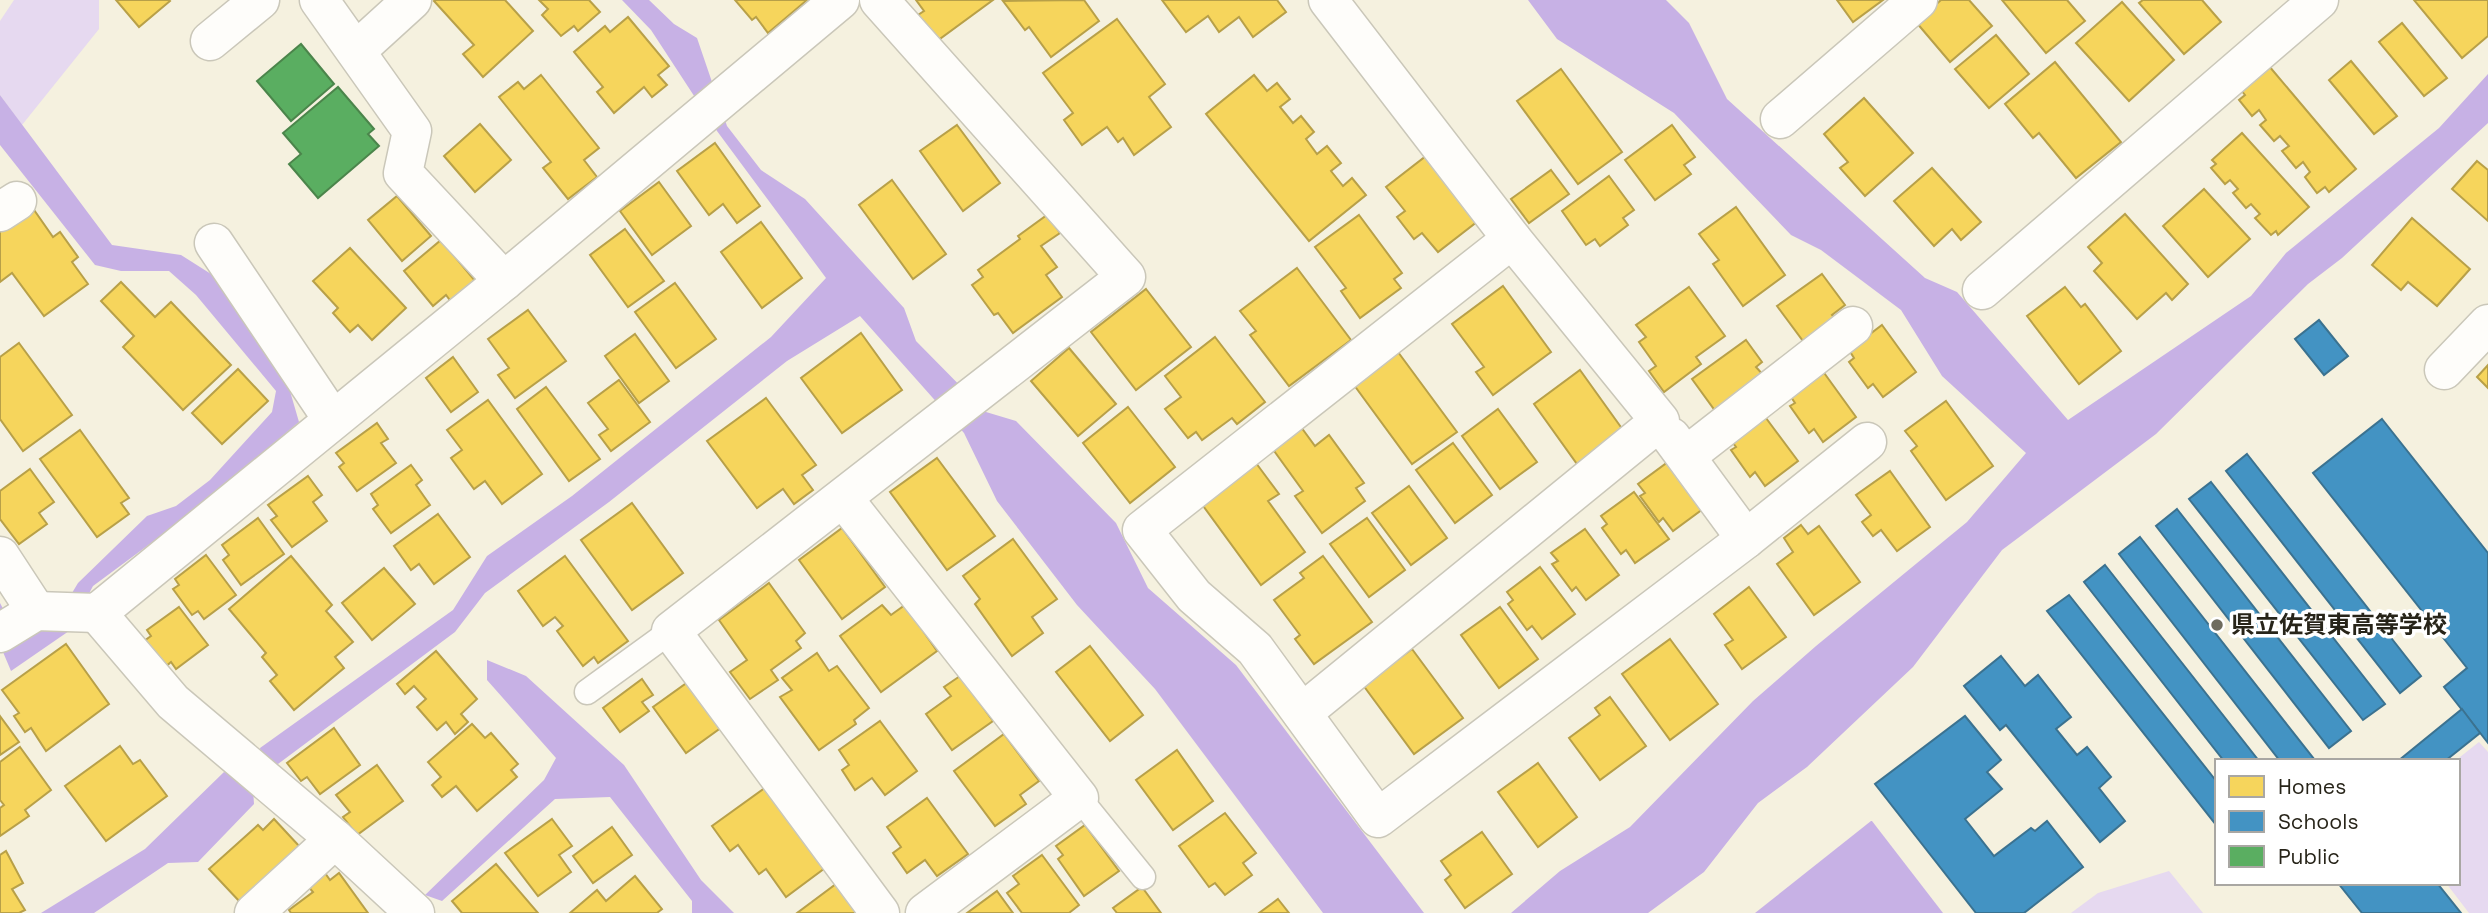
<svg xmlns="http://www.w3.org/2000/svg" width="2488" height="913" font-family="'Space Grotesk','Noto Sans JP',sans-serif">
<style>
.green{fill:#e6d9f0}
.water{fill:#c7b1e5}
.homes{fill:#f6d55c;stroke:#b8a048;stroke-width:2}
.schools{fill:#4393c3;stroke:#3b7290;stroke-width:2}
.public{fill:#5aae61;stroke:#4b854b;stroke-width:2}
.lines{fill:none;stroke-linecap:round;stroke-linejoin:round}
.service-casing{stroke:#cac7b9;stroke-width:27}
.minor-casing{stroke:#cac7b9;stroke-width:41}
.service{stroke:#fefdfa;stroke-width:24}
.minor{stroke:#fefdfa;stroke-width:38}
.poi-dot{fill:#6f6c5e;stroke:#fff;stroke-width:2.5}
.labels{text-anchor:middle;stroke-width:7;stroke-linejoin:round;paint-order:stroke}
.poi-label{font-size:24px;font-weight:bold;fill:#272419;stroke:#fff;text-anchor:start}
</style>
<rect width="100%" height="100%" fill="#f5f1df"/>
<g class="green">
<polygon points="14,0 99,0 99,29 22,125 0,95 0,21"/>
<polygon points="2479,742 2488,752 2488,913 2469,913 2446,883 2458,883 2458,761 2455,761"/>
<polygon points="2169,871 2203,913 2071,913 2098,893"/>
</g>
<g class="water">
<polygon points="622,0 649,0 674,24 697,38 727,126 761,170 805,199 904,308 916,341 986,412 1016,421 1116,523 1148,588 1236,665 1424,913 1323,913 1155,689 1077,605 997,501 964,433 860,316 787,361 609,502 485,593 455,632 278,764 270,763 253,789 254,804 198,862 168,863 94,913 41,913 145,849 224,772 243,780 262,758 260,748 453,610 487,556 572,496 771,337 826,278 717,131 651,30"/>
<polygon points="1528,0 1666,0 1689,23 1727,99 1925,278 1957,292 2068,420 2251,296 2286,253 2439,128 2488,74 2488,123 2342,258 2308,284 2156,434 2002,550 1913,667 1807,767 1758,803 1704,872 1648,913 1511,913 1560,871 1630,827 1753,701 1816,646 1967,522 2026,453 1942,376 1901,310 1821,250 1791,235 1674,113 1557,39"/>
<polygon points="0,95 112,245 181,255 211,274 285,374 299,422 189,515 93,586 69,631 11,671 3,652 10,644 0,628 0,603 20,641 54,623 78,583 147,516 176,506 210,480 272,412 276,391 196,295 169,271 121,271 95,265 0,145"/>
<polygon points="487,660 526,676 624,765 701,880 734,913 692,913 692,901 610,797 555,799 442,901 425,895 544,780 556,758 487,680"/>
<polygon points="1872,821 1943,913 1755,913 1871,821"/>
</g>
<g class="homes">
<polygon points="116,0 169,0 170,1 139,27"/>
<polygon points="436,0 505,0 533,31 483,77 463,54 474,45 434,1"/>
<polygon points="539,0 589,0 600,12 578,31 574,26 561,36 542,15 548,9"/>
<polygon points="735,0 807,0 768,33 756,17 752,20"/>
<polygon points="916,0 993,0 937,41 918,15 924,11"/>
<polygon points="1084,0 1099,21 1051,57 1029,27 1025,30 1003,1"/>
<polygon points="1162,0 1277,0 1286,12 1253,37 1239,17 1219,32 1208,16 1186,32"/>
<polygon points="1837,0 1883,0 1853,22"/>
<polygon points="1941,0 1969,0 1992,26 1950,62 1916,22"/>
<polygon points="2002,0 2067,0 2085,21 2046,53"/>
<polygon points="2143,0 2202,0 2221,22 2184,54 2139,3"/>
<polygon points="2414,0 2488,0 2488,36 2462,58"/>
<polygon points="2122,2 2174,60 2129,101 2076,43"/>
<polygon points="628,17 669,66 658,75 667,85 652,97 644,87 614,113 597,92 603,87 574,52 605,26 610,32"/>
<polygon points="1117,19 1165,84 1149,97 1171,127 1134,155 1123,138 1118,142 1107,127 1082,145 1064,120 1073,113 1043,73"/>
<polygon points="2402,23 2447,78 2424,96 2379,42"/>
<polygon points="1996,35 2029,74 1989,108 1955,69"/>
<polygon points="2351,61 2397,116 2374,134 2329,80"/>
<polygon points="2055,62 2121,142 2076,178 2039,133 2033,138 2005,104"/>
<polygon points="2269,66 2356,169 2329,192 2325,187 2317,193 2305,177 2310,172 2303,162 2296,168 2282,151 2289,146 2280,136 2274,141 2260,125 2266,120 2259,110 2252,116 2239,100 2245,95 2241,90"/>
<polygon points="1561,69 1622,152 1578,184 1517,101"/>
<polygon points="541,75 599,148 584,160 597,177 568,199 543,168 551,162 499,97 518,82 524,89"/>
<polygon points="1254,75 1267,91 1277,83 1290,99 1280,107 1293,123 1301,116 1314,132 1306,139 1317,154 1327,146 1341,163 1331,171 1343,186 1352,178 1366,195 1309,241 1206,114"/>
<polygon points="1864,98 1913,153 1865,196 1840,168 1848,162 1824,134"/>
<polygon points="480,124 511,160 475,192 444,156"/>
<polygon points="957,125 1000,183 963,211 920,151"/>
<polygon points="1672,125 1695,157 1684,165 1691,174 1655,200 1625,160"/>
<polygon points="2242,133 2309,207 2278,235 2276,231 2271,235 2255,218 2260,214 2251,204 2246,208 2233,193 2238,189 2230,180 2225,184 2211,168 2216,164 2212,160"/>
<polygon points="715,143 760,206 737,223 723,204 709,215 677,171"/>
<polygon points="1426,156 1478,221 1438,252 1422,233 1414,239 1397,217 1405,211 1386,187"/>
<polygon points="2477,161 2488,170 2488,221 2452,189"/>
<polygon points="1932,168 1981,222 1961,240 1952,229 1934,246 1894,201"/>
<polygon points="1551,170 1569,194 1529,223 1511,199"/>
<polygon points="1609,176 1634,210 1623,218 1628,225 1600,246 1595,239 1586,245 1562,211"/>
<polygon points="892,180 946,254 913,279 859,205"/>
<polygon points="659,182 691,226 652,255 620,211"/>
<polygon points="2204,189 2250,239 2208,277 2163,226"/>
<polygon points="397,196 431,236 402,261 368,220"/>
<polygon points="32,207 53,237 60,232 78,257 72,262 88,284 44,316 12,273 0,282 0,231"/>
<polygon points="1736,207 1785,275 1743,306 1713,264 1719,260 1699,234"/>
<polygon points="2125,214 2188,284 2172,300 2166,293 2137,319 2094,271 2102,263 2088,247"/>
<polygon points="1047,215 1060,233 1041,246 1057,267 1046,275 1062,297 1013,333 998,313 994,315 972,285 983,277 978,270 1020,239 1018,236"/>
<polygon points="1359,215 1402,273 1394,279 1401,288 1360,318 1341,291 1346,288 1315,247"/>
<polygon points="2412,218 2470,269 2437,306 2408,282 2401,290 2372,265"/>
<polygon points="761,222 802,278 762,308 721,252"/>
<polygon points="625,229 664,281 628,307 590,255"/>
<polygon points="441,240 476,282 452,303 446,295 433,306 404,271"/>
<polygon points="350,248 406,308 372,340 358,325 350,332 333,313 338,308 313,281"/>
<polygon points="1297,268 1351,340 1289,386 1250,335 1256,331 1240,311"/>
<polygon points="1822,274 1845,305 1832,315 1837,321 1806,345 1777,306"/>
<polygon points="121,282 155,317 171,302 231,365 183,410 123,347 134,336 101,301"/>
<polygon points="675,283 716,339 676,368 635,312"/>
<polygon points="1503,286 1551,352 1493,395 1476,372 1484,367 1452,324"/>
<polygon points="1689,287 1725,336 1696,357 1701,364 1664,392 1649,371 1656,366 1639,342 1646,337 1636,325"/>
<polygon points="2065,287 2081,307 2085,304 2121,351 2079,384 2027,316"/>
<polygon points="1146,289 1191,347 1136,390 1091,332"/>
<polygon points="528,310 566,361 515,398 498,375 509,368 488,339"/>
<polygon points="1882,325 1916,372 1883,397 1873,384 1868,388 1849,362 1854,358 1849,350"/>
<polygon points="861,333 902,390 842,433 801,378"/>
<polygon points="635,334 669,381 639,403 605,356"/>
<polygon points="1215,337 1265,402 1237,424 1232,418 1202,440 1196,432 1188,438 1165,409 1181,397 1165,376"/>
<polygon points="1746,340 1762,362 1756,367 1765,377 1716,412 1692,379"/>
<polygon points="19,343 72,415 23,451 0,419 0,357"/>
<polygon points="1069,348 1116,404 1078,436 1031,381"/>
<polygon points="1398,352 1457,432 1412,464 1354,385"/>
<polygon points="453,357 478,392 451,412 426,378"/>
<polygon points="2488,365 2488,388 2477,377"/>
<polygon points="238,369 268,401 222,444 192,413"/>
<polygon points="1580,370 1623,430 1577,464 1534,404"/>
<polygon points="1822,370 1856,417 1823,442 1814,429 1809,433 1790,406 1795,403 1789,394"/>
<polygon points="619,380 650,422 611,451 599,435 608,429 588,403"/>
<polygon points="546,387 600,459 569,481 517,409"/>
<polygon points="766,398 816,465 802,475 813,490 794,504 783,489 757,508 707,441"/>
<polygon points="488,400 542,474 502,504 485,481 474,489 451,458 462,450 447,430"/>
<polygon points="1946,401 1993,466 1946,500 1911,451 1917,446 1905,431"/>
<polygon points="1128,407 1175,467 1130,503 1083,443"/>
<polygon points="1498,409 1537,462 1500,489 1462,436"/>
<polygon points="1763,414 1798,461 1765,486 1755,472 1750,477 1731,450 1736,447 1730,439"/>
<polygon points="377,423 388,439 381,443 396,463 357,491 339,467 344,463 336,453"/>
<polygon points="1301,427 1315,446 1329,435 1364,483 1356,488 1365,501 1322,533 1295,496 1303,491 1272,448"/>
<polygon points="80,430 129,498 121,503 129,514 97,537 40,459"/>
<polygon points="1453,443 1492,495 1455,523 1416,470"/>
<polygon points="937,458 995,536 947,570 890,492"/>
<polygon points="1672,459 1707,506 1673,531 1663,518 1659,522 1640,496 1645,493 1638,484"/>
<polygon points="1256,463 1279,494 1268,501 1305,552 1261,585 1201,503"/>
<polygon points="411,465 422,480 416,485 430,505 391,533 373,509 378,505 371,494"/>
<polygon points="30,469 54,502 39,513 47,524 19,544 0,519 0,491"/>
<polygon points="1890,471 1930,527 1897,551 1881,530 1873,536 1862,522 1871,515 1856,495"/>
<polygon points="308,476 322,495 313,502 327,521 292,547 271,520 277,516 268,505"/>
<polygon points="1409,486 1447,538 1411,565 1372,513"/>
<polygon points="1634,492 1669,539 1635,563 1626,550 1621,554 1602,528 1607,524 1601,516"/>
<polygon points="632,503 683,573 632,610 581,540"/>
<polygon points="438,514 470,557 434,584 419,564 411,570 394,546"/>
<polygon points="258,518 284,554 241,585 223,560 229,555 222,545"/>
<polygon points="1367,518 1405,570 1369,597 1330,544"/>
<polygon points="1801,525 1808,534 1819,526 1860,582 1814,615 1777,564 1793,552 1784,538"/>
<polygon points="842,528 885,587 842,619 799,560"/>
<polygon points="1585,529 1619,575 1586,600 1576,587 1572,591 1552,564 1558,561 1551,553"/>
<polygon points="1013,539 1057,599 1032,617 1043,633 1012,656 975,604 980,599 963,576"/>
<polygon points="206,555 236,595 204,619 198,611 192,615 173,589 179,585 175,579"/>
<polygon points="291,556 332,605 326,611 353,642 335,657 344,668 294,710 270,681 277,675 262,657 266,653 229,609"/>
<polygon points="565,556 628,641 598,663 594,657 583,666 557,631 563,626 555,617 543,626 518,591"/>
<polygon points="1323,556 1372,622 1314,664 1295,639 1300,635 1274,600 1304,578 1300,573"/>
<polygon points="1540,567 1575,614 1542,639 1532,626 1527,630 1508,604 1513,600 1507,592"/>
<polygon points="384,568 415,604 372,640 342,603"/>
<polygon points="769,583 805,633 796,641 801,648 771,670 778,680 750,699 730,672 747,660 719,620"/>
<polygon points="1749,587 1786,637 1742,669 1725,645 1733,640 1714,614"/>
<polygon points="882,605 891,615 905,605 937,651 881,692 840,636"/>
<polygon points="179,607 208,645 176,669 171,662 164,668 144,641 151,636 147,630"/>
<polygon points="1500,607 1538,659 1499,688 1461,635"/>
<polygon points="1670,639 1718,704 1670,740 1622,674"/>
<polygon points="66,644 109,704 46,751 31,728 25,732 14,716 19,713 2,690"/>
<polygon points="1090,646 1143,715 1110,741 1056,672"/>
<polygon points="1412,649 1463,718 1414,754 1363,685"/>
<polygon points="436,651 477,699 461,714 468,722 455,734 446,722 437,730 417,707 426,699 414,686 405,694 397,684"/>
<polygon points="817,653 829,671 837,666 869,708 854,720 856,724 819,750 780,697 792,690 782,678"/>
<polygon points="960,676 993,721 952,750 926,714 951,696 944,687"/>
<polygon points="642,679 653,695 642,702 649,711 620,732 603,708"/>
<polygon points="688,682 722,727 686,753 653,707"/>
<polygon points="1610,697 1646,746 1600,780 1569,738 1600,715 1595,708"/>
<polygon points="0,716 19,742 0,755"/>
<polygon points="880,721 917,771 885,795 872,778 855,790 842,770 849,765 839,750"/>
<polygon points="472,724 485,738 491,733 518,764 511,770 517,777 477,811 456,786 442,797 432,785 441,777 428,762"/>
<polygon points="334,728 360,765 320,794 307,777 301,781 287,763"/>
<polygon points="1004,734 1039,781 1020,795 1026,804 995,826 954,771"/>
<polygon points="120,746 133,764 140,760 167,796 106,841 65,786"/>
<polygon points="20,747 51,790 25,810 29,816 0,836 0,808 4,805 0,800 0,762"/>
<polygon points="1177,750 1213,801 1173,830 1136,780"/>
<polygon points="1538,763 1577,817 1538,847 1498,792"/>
<polygon points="377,765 403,801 357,835 343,817 350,812 336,795"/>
<polygon points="766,787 825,868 786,897 766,869 759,874 738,845 730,851 712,826"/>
<polygon points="927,798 968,854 937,876 925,860 907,873 893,853 901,847 887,827"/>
<polygon points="1225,813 1256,853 1243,863 1252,875 1225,895 1215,883 1209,887 1179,846"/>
<polygon points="274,819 300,847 240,902 209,869 258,825 263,830"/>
<polygon points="552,819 572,846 559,855 571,872 538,896 505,853"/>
<polygon points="1085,825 1119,871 1084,896 1058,859 1063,855 1056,846"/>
<polygon points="612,827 632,855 593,883 573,856"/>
<polygon points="1482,832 1512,874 1465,908 1445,880 1451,875 1441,861"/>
<polygon points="6,851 23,883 12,889 25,910 19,913 0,913 0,855"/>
<polygon points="1042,855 1079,905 1069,913 1022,913 1007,893 1019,884 1013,876"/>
<polygon points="496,864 538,913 462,913 452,901"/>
<polygon points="325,873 330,880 339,873 368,913 291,913 289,910 313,892 307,885"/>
<polygon points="635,876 662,909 657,913 570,913 597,890 606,901"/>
<polygon points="840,881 861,913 797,913"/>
<polygon points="1142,887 1161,913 1117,913 1113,908"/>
<polygon points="997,891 1013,913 967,913"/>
<polygon points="1278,899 1289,913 1259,913"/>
</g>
<g class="schools">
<polygon points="2319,320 2348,356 2324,375 2295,339"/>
<polygon points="2382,419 2488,553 2488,743 2444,687 2467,668 2313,473"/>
<polygon points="2247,454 2421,676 2400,693 2226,471"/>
<polygon points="2211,482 2385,704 2363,720 2189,499"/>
<polygon points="2177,509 2351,731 2329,748 2156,526"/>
<polygon points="2140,537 2314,759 2312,761 2280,761 2119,554"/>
<polygon points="2105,565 2259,761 2224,761 2084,582"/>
<polygon points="2069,595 2217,782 2217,826 2047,611"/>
<polygon points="2001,656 2025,686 2038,675 2071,717 2056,729 2077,755 2087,747 2111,777 2099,788 2125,821 2100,842 2006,725 2000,730 1964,686"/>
<polygon points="2462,709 2480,733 2445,761 2398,761"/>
<polygon points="1965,716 2001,760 1987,772 2002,789 1965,819 1994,856 2031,828 2035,831 2047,821 2083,867 2024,913 1976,913 1875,784"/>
<polygon points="2338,883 2437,883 2461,913 2362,913"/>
</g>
<g class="public">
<polygon points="301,44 334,84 291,121 257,81"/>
<polygon points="338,87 374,129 368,134 379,146 318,198 289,164 301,154 283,133"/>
</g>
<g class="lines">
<g class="service-casing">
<g id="service">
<polyline points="587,692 671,631"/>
<polyline points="1079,798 1143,877"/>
</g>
</g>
<g class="minor-casing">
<g id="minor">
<polyline points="319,0 412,131 403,173 504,281"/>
<polyline points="879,0 1126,277 671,631 880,913"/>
<polyline points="210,41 260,0"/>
<polyline points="356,51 412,0"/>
<polyline points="1780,119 1918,0"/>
<polyline points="0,212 17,201"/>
<polyline points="1512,239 1142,530 1194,596 1255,649 1378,818 1746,539 1867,442"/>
<polyline points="214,243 333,420"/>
<polyline points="1982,290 2319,0"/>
<polyline points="2444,370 2488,324"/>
<polyline points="1671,437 1746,539"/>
<polyline points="1686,456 1853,326"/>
<polyline points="843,498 1079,798 925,913"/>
<polyline points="0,556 36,611"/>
<polyline points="97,613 173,702 335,839 415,913"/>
<polyline points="0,633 36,611 97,613 504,281 840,0"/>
<polyline points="1302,713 1660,421 1512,239 1328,0"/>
<polyline points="254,913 335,839"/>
</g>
</g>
<use href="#service" class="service"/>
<use href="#minor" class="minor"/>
</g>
<circle class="poi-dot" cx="2217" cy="625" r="7"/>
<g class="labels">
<g class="poi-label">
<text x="2231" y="633">県立佐賀東高等学校</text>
</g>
</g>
<rect x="2215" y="759" width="245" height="126" fill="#ffffff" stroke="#a9a7a3" stroke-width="2"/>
<rect x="2229" y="776" width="35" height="21" fill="#f6d55c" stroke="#a9a7a3" stroke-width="2"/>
<text x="2278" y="794" font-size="21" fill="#272419">Homes</text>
<rect x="2229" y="811" width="35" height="21" fill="#4393c3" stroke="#a9a7a3" stroke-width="2"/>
<text x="2278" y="829" font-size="21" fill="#272419">Schools</text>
<rect x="2229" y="846" width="35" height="21" fill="#5aae61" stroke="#a9a7a3" stroke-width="2"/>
<text x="2278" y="864" font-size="21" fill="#272419">Public</text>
</svg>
